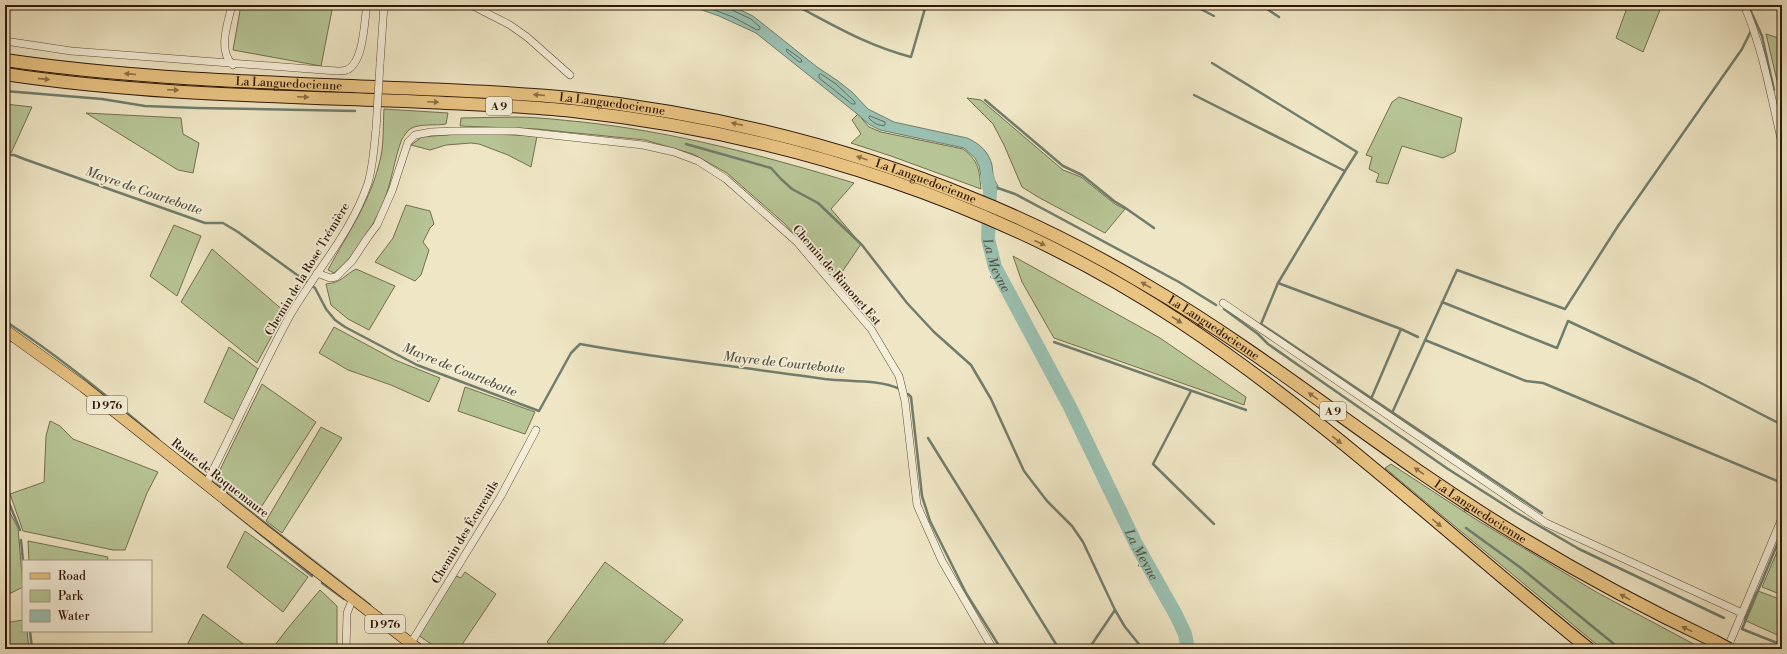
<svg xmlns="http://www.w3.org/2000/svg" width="1787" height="654" font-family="'Libre Bodoni',serif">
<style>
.green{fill:#b7c596;stroke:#746e4e}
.water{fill:#9ac0b1;stroke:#707d6d}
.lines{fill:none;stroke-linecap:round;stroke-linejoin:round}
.shore{stroke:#666c5c;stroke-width:1}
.stream{stroke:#707d6d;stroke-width:2.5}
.river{stroke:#9ac0b1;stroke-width:14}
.street-casing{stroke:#604c36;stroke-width:8}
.primary-casing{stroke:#311807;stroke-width:12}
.highway-casing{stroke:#311807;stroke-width:14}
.street{stroke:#f5efd9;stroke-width:7}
.primary{stroke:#e8c382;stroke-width:11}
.highway{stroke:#e8c382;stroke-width:12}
.street-bridge-casing{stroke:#604c36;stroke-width:8;stroke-linecap:butt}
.highway-bridge-casing{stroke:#311807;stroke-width:14;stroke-linecap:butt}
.street-bridge{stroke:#f5efd9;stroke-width:7}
.highway-bridge{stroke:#e8c382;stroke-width:12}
.oneway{fill:#8c6e44}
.labels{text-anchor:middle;stroke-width:3.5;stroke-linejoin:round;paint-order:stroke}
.shield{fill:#f5efd9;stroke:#6c5846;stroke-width:1}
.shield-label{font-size:11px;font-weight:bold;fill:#311807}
.street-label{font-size:12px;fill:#311807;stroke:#f5efd9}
.water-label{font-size:13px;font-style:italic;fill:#565342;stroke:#f5efd9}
</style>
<rect width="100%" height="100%" fill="#efe6c5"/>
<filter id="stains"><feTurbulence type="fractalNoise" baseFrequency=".005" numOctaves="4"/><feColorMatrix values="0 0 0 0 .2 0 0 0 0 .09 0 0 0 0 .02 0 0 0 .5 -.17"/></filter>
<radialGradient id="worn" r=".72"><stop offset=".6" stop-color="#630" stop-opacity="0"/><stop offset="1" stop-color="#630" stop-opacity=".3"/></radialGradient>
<g class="green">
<polygon points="241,5 333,5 321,66 233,50"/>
<polygon points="1628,5 1662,5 1643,52 1616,38"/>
<polygon points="1766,34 1782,39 1782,102"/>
<polygon points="1399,97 1462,118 1455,152 1443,158 1402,146 1388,184 1376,182 1379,174 1369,169 1372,157 1366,155 1392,102"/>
<polygon points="967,98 981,100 1063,170 1081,177 1115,204 1125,209 1105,233 1038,197 1022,187 1004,145 993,124"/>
<polygon points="5,104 32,107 11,153 5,152"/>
<path d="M384,109l64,4 -2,11c-10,2 -27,-1 -36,5 -3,2 -6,7 -8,10 -8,20 -10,43 -19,64 -11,26 -28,53 -49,70l-6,-3c21,-40 43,-68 53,-114 3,-15 2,-32 3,-47z"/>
<polygon points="86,113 181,118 183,134 199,143 193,173 178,170"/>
<path d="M858,114l11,13 12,5 82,17c16,12 16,21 18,40l-90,-33 -40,-13 10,-9 -9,-14z"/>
<path d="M516,117c22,0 44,3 66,5 93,10 183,34 272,61l-23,26 30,35 -25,37 -51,-57 -58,-51 -34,-19 -48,-14 -108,-11 -77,-3 1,-8z"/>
<polygon points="469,133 537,136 531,167 508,155 479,144 471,143 446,145 430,150 411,145 422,137"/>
<polygon points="406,205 430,211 434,224 430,228 423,242 429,250 421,275 415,281 375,262 393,238"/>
<polygon points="174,225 201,236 177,296 150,276"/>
<polygon points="212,249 285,312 257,363 181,302"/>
<polygon points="1013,256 1160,338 1246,397 1244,405 1054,338 1022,282"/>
<path d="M356,269l39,17 -26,44 -21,-11 -17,-14 -5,-21c17,-2 17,-8 30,-15z"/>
<polygon points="334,327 395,360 440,378 429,402 391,385 348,370 319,353"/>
<polygon points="229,347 258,369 234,420 204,402"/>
<polygon points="262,384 316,422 258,512 217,484 216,478"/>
<polygon points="465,387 535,412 525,434 458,411"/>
<polygon points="50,421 60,426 73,439 158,472 147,493 125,550 113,550 23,531 10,494 44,482 46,436"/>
<polygon points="321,427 342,438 282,533 266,521"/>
<polygon points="1391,464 1477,520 1598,593 1703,649 1602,649 1385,468"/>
<polygon points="5,503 18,528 23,587 5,596"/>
<polygon points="245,531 308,577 283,612 227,567"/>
<polygon points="1782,540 1782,595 1762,587"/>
<polygon points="28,541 108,557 107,561 29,561"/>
<polygon points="605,562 683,620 659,649 556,649 547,642"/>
<polygon points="465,572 496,594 459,649 438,649 418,635 446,588 456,576 461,578"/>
<polygon points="320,590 337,606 337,649 272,649 288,628"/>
<polygon points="1758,591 1782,600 1782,637 1744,620 1756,592"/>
<polygon points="203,614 250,649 185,649"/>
<polygon points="23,620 23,631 27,631 29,649 5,649 5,623"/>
</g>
<path class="water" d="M688,5h42l23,11 64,51 21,14 14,11 16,17 26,13 73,16c12,5 22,14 25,27 1,8 1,14 6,21l-3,11 -11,-5 -5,-26 -4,-8 -11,-10 -84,-18 -10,-5 -14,-12 -100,-80 -37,-17z"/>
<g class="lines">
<g class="shore">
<polyline points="701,5 733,17 757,30 760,29 760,27 751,19 732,10 730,5"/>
<polygon points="787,49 801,59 802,62 799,62 787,52"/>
<polygon points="821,74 836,84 855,102 855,104 852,104 819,78 819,75"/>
<path d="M870,116l15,6v3c-5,2 -12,-2 -16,-7z"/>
</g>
<g class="stream">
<path d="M795,5c40,21 71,40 116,52l15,-52"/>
<polyline points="1193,5 1214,16"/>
<polyline points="1261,5 1279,17"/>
<polyline points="1748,5 1762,36 1774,90"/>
<polyline points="5,91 102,99 145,106 197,108 355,111"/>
<polyline points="1194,95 1345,171 1357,152 1212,63"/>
<polyline points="985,100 1063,166 1082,175 1114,201 1124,207 1154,228"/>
<polyline points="1779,115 1782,125"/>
<polyline points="686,144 771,168 781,179 792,189 818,203 862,245 907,303 934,332 971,365 991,399 1024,471 1047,501 1072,526 1083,542 1115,610 1125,627 1143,649"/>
<path d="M5,155h9l10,4 181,64h18l15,9 77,56 11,21 9,11 10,7 72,38 122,46 32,-58 9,-9c81,15 163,23 245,35 25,3 52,0 75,10"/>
<polyline points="1345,171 1278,283 1261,324 1542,513"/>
<polyline points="995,187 1015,194 1047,211 1179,282 1216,305"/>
<polyline points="1278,283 1401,329"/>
<polyline points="1442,302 1557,348 1568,321 1697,381 1782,425"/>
<polyline points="1224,309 1258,334 1268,344 1321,381 1448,469 1517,513 1579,549 1724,618"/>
<path d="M5,321c54,35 104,76 153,118"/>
<polyline points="5,337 11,341"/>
<polyline points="1425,340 1526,381 1543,383 1782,483"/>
<polyline points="1054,342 1246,410"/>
<polyline points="1191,391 1153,464 1214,524"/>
<polyline points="908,394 911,397 922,496 930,521 966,593 1001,649"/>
<polyline points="1371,399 1401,329 1418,337"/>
<polyline points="1392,413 1457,270 1565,309 1618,226 1742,49 1751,31"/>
<polyline points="928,438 1059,649"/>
<polyline points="182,458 370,605"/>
<polyline points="5,493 20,530"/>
<polyline points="223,504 312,576"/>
<polyline points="1466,528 1521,568 1620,649"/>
<polyline points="1782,533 1742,629 1782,645"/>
<polyline points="21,540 23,561"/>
<polyline points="322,583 344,599"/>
<polyline points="30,631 32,649"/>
<polyline points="1087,649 1090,647 1115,610"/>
</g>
<path class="river" id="s1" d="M987,177l3,13 -2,49 7,28 74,138 67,139 40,71 9,19 3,15"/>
<g class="street-casing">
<g id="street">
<path d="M232,5c-4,18 -15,46 1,60"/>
<polyline points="471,5 510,25 527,37 570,75"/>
<path d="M1744,5c19,44 27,92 38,138"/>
<path d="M5,41l66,10 266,20c3,0 7,0 10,-1 17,-8 17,-48 20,-65"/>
<polyline points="380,64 384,5"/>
<polyline points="317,273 330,278 336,277 352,261 368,237 377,225 392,191 408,142 415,135 431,132 453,131 515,131 643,145 674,152 698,161 726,179 797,242 871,329 899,376 905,401 917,505 942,561 993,649"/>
<polyline points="1223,303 1546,523 1742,613"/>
<path d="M206,484c28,-55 53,-111 82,-165 26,-46 63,-85 80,-136 5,-17 6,-36 8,-54"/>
<polyline points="411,643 501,496 536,430"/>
<polyline points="346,649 347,613 353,598"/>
<polyline points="1727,649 1782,518"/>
</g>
</g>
<g class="primary-casing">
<polyline id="primary" points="5,330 84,387 264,530 418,649"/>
</g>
<g class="highway-casing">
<g id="highway">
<path id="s2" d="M5,60c129,19 259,22 389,28 59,2 118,4 176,10 140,15 273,47 404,101 60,24 119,54 174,87 94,55 180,122 269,184 94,65 193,122 297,171"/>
<path d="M5,74c132,20 268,22 401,27 56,3 112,4 167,10 213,23 426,91 606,210 146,97 274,218 410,328"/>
</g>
</g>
<use href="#street" class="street"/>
<use href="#primary" class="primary"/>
<use href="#highway" class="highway"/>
<g class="street-bridge-casing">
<polyline id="street-bridge" points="376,129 380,64"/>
</g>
<g class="highway-bridge-casing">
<polyline id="highway-bridge" points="1714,641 1729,649"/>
</g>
<use href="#street-bridge" class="street-bridge"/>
<use href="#highway-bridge" class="highway-bridge"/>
</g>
<defs><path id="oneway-solid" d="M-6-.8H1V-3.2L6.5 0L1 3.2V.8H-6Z"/></defs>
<g class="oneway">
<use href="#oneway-solid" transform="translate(130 74) rotate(-175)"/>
<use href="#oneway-solid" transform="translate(44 79) rotate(6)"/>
<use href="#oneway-solid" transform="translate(173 90) rotate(3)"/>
<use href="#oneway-solid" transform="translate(539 95) rotate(-175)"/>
<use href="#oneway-solid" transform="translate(303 97) rotate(3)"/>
<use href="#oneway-solid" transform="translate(433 102) rotate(2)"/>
<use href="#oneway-solid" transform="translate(737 124) rotate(-167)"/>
<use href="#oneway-solid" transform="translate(862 158) rotate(-161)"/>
<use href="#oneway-solid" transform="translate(1040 243) rotate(25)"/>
<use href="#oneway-solid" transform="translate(1146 285) rotate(-150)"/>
<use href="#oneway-solid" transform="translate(1177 320) rotate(33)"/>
<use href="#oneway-solid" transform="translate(1313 396) rotate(-145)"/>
<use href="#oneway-solid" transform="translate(1337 440) rotate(38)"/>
<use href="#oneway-solid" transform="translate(1419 471) rotate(-146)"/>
<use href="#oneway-solid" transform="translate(1437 523) rotate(40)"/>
<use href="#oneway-solid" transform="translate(1625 597) rotate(-151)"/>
<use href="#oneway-solid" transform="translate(1687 629) rotate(-154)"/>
</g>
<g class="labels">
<g class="shield">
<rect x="486" y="97" width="26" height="18" rx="3"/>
<rect x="87" y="396" width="40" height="18" rx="3"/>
<rect x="1320" y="402" width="26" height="18" rx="3"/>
<rect x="365" y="615" width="40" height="18" rx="3"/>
</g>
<g class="shield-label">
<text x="499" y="110">A 9</text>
<text x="107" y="409">D 976</text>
<text x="1333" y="415">A 9</text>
<text x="385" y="628">D 976</text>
</g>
<g class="street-label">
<text dy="4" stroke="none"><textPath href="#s2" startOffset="285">La Languedocienne</textPath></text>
<text dy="4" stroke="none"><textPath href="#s2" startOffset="609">La Languedocienne</textPath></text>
<text dy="4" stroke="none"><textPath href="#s2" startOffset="933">La Languedocienne</textPath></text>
<text transform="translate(307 269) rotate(-59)" y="4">Chemin de la Rose Trémière</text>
<text transform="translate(837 275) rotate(49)" y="4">Chemin de Rimonet Est</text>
<text dy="4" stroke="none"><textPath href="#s2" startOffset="1257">La Languedocienne</textPath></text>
<text transform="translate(220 478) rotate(38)" y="4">Route de Roquemaure</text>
<text dy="4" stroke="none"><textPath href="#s2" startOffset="1581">La Languedocienne</textPath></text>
<text transform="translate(465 532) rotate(-59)" y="4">Chemin des Écureuils</text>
</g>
<g class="water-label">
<text transform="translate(144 190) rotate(19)" y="5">Mayre de Courtebotte</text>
<text dy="5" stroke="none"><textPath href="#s1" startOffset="90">La Meyne</textPath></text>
<text transform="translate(784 362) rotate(6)" y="5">Mayre de Courtebotte</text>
<text transform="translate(460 369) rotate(22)" y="5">Mayre de Courtebotte</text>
<text dy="5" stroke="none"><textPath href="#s1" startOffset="414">La Meyne</textPath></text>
</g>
</g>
<rect width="1787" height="654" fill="none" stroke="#efe6c5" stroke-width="20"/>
<rect x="6" y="6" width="1775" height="642" fill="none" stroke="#311807" stroke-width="2"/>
<rect x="10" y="10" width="1767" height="634" fill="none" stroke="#311807"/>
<rect x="22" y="560" width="130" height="72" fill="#f5efd9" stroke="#a79985"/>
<rect x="30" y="573" width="20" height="6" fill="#e8c382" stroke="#a79985"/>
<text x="58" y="580" font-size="12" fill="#311807">Road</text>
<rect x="30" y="590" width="20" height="12" fill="#b7c596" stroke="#a79985"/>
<text x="58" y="600" font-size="12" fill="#311807">Park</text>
<rect x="30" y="610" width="20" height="12" fill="#9ac0b1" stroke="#a79985"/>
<text x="58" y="620" font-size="12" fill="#311807">Water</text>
<rect width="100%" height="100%" filter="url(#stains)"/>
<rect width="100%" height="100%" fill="url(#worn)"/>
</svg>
